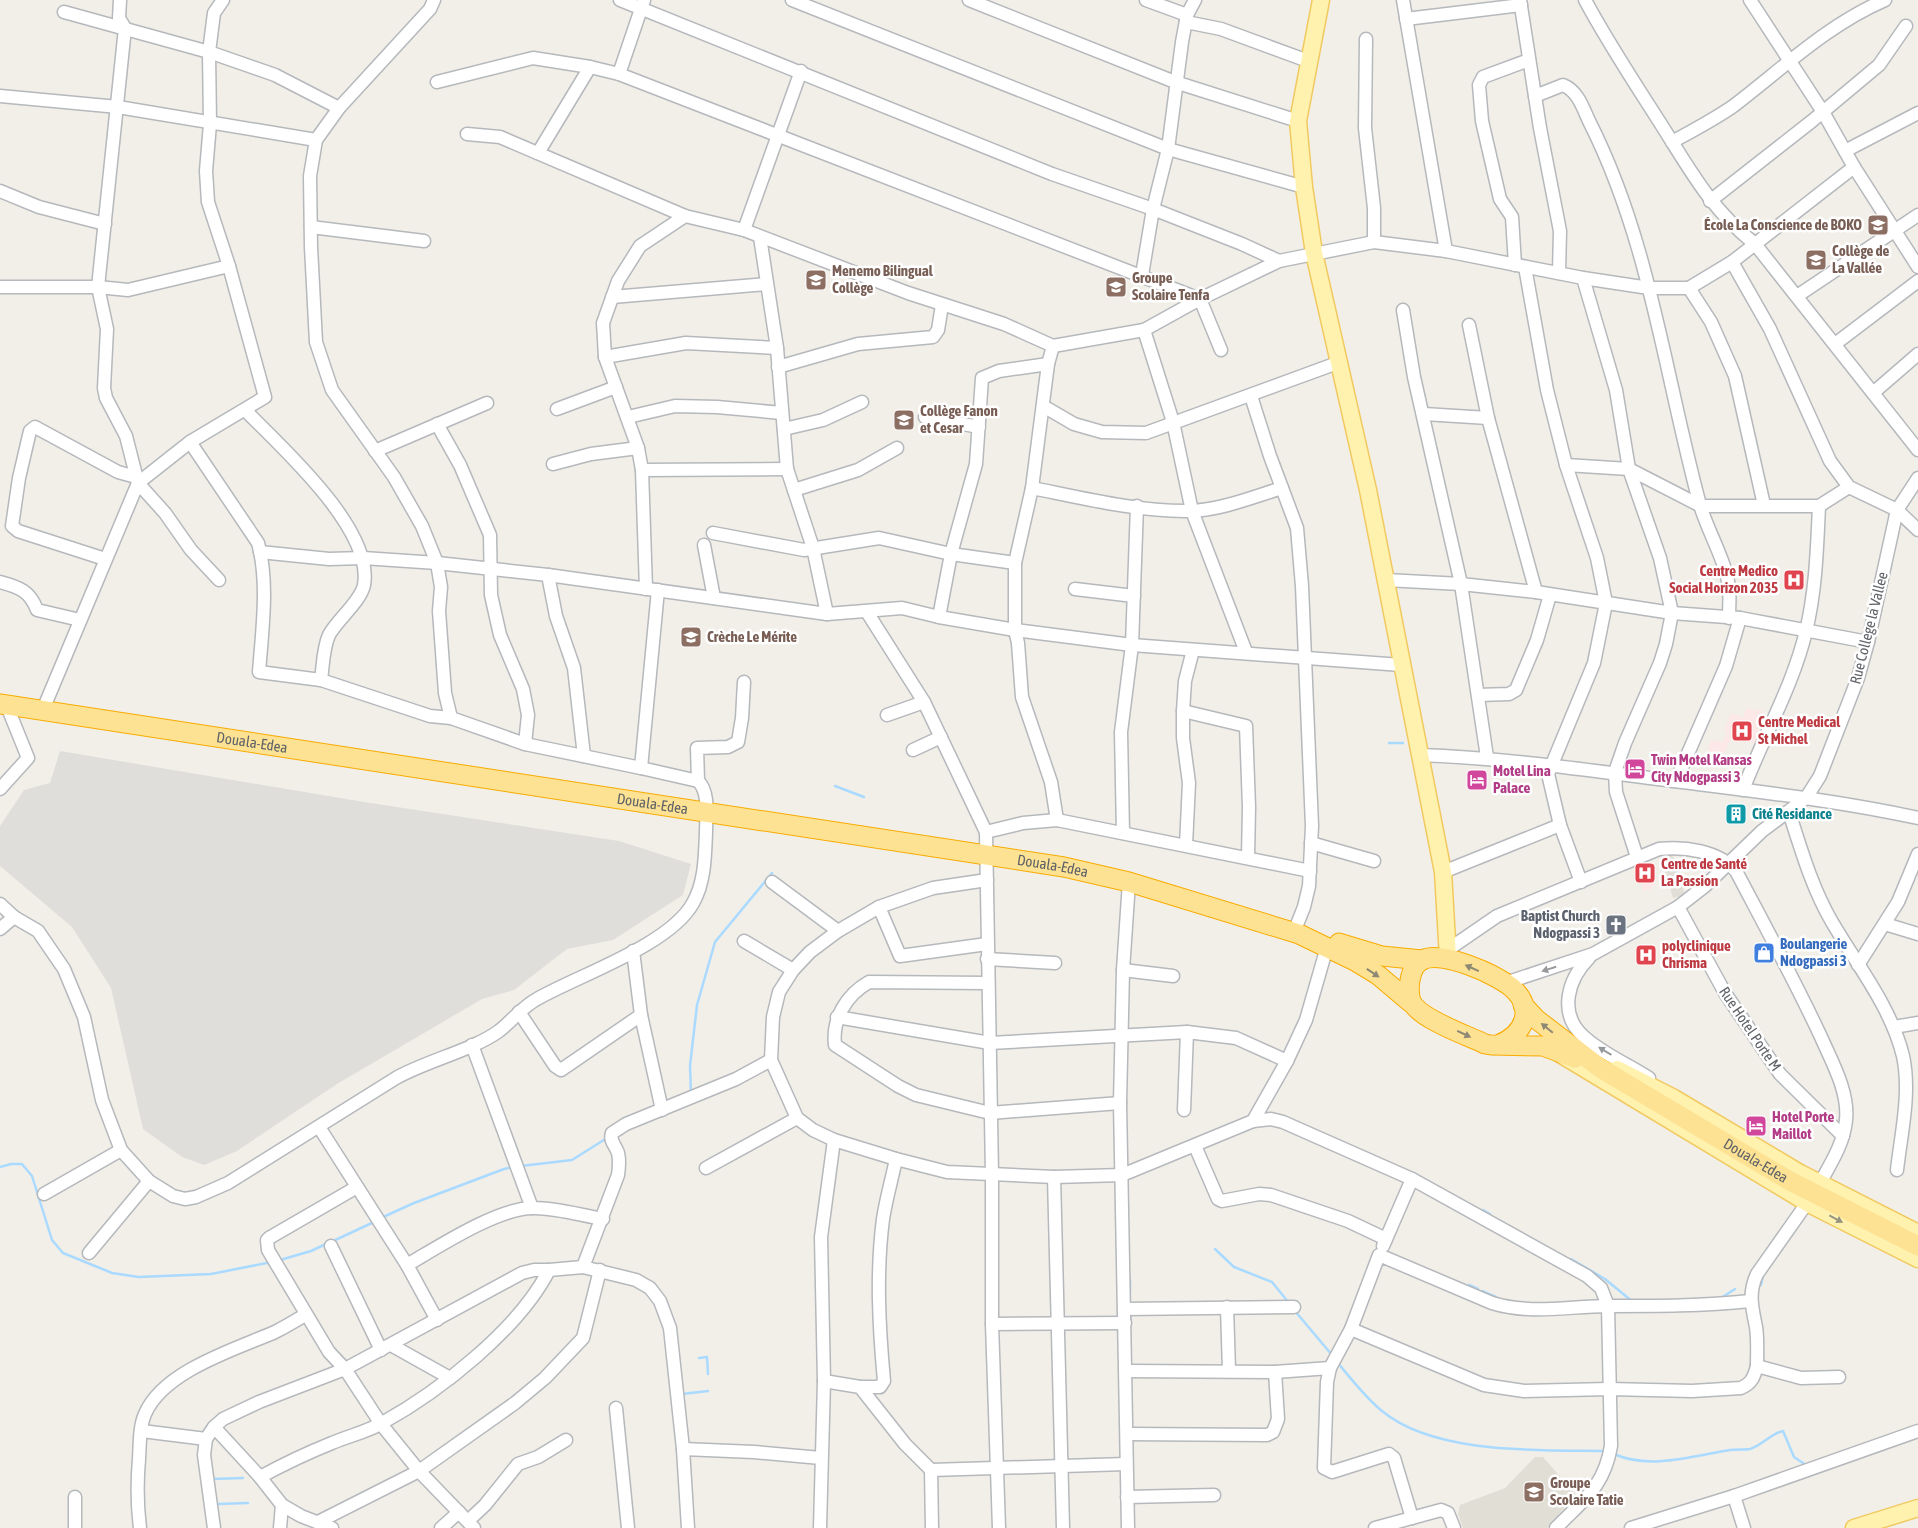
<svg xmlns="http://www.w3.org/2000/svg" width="1918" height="1528" font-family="'Asap Condensed',sans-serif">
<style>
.industrial{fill:#e0deda}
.education{fill:#e1ded6}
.medical{fill:#fce8e6}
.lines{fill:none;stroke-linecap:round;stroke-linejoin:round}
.stream{stroke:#aadaff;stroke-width:2.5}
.minor-casing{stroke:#b5b8bc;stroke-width:15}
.major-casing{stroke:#f2c960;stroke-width:19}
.highway-casing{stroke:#f9ab00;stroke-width:21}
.minor{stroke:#fff;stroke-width:12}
.major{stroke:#fff2af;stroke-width:16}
.highway{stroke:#fde293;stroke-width:19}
.oneway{fill:#8e8975}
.oneway2{fill:#979a9d}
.oneway3{fill:#979581}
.labels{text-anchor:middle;stroke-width:5;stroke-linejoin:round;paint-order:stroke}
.education-label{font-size:15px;font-weight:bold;fill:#785e54;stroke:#fff;text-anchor:start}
.health-label{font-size:15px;font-weight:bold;fill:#be3a42;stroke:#fff;text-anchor:start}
.street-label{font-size:15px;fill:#5f6368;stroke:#fff}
.hotel-label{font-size:15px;font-weight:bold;fill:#b23c85;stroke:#fff;text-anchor:start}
.culture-label{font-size:15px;font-weight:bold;fill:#0d838f;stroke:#fff;text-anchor:start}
.worship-label{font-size:15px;font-weight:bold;fill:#5b616d;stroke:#fff;text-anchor:end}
.shop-label{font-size:15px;font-weight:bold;fill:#366cbe;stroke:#fff;text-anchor:start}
</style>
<rect width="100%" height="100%" fill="#f1efe8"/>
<polygon class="industrial" points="60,751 364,802 619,841 691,864 683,895 613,940 567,949 514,990 482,999 337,1084 237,1151 204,1165 182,1157 143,1129 111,988 72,927 0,866 0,826 24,790 50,783"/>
<g class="education">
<polygon points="1672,853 1685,895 1673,898 1660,855"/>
<polygon points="1535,1457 1543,1457 1577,1496 1564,1508 1547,1528 1463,1528 1458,1514 1460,1505 1505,1488"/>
</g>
<g class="medical">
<polygon points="1786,570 1802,572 1802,584 1784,582"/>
<polygon points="1746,708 1763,711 1756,744 1732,737 1723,755 1708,751 1711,740 1723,742 1727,732 1724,730 1731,713 1743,717"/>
<polygon points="1647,861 1655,886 1644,892 1636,867"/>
</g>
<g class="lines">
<g class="stream">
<polyline points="1389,743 1403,743"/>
<polyline points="835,786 864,797"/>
<polyline points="691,1093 690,1066 697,1005 715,942 772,873"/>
<polyline points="521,1166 572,1160 607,1138"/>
<polyline points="0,1167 11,1164 22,1164 32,1176 52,1240 63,1253 112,1273 139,1277 211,1274 272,1262"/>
<polyline points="1483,1210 1490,1214"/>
<polyline points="381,1218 414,1203 504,1169 513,1167"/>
<polyline points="331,1242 374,1222"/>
<polyline points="1215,1249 1234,1267 1272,1282 1289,1303"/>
<polyline points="1571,1259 1605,1279 1633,1302"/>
<polyline points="280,1260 311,1251 326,1244"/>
<polyline points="1130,1280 1130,1292"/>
<polyline points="1469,1285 1478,1289"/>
<polyline points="1761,1285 1763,1275"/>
<polyline points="1482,1291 1496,1297"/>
<polyline points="1721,1298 1735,1289"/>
<polyline points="1295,1311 1332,1355"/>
<polyline points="1130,1316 1131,1323"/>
<polyline points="699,1358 707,1357 708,1374"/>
<path d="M1338,1363c14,17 27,34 44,48 53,44 159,39 224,40"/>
<polyline points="682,1394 708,1391"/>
<path d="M1614,1454c36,16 79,2 116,-4 7,-1 14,0 20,-1 13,-4 20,-15 33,-18l11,26 12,8"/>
<polyline points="212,1479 243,1478"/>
<polyline points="216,1502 217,1504 248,1503"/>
<polyline points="1590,1503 1594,1498"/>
</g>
<g class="minor-casing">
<g id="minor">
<polyline points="120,0 119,18 125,28 98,287 107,329 104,388 106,398 126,436 138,483 165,513 191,550 219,580"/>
<polyline points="434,0 430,9 339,108 316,140 310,176 311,247 316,342 332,390 394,477 422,526 437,563 441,587 439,611 445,693 451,718"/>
<polyline points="620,0 1052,174 1153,209 1242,244 1279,261"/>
<polyline points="792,0 1168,149 1304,187"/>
<polyline points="969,0 1175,82 1298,121"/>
<polyline points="1146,0 1187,15"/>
<polyline points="1403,0 1446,251"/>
<polyline points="1520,0 1540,128 1560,231 1559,273"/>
<path d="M1585,0c22,41 47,79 72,118 31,48 52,90 98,126l163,206"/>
<polyline points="1750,0 1823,112 1854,167 1918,267"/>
<polyline points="64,12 209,52 275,75 339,108"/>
<polyline points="1406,19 1521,5"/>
<polyline points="1186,22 1221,29 1308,61"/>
<polyline points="1366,39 1365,128 1374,208 1374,242"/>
<polyline points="619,74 644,0"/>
<polyline points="437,82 533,58 590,67 619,74 1200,299 1221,350"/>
<polyline points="0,96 118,107 316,140"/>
<path d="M1535,96l28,-11c15,6 20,23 26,36 61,120 76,255 111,384 8,27 25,54 29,82 1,10 0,21 0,31"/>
<polyline points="467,134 500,137 685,216 744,230 908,293 1004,324 1053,346"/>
<path d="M1672,142c20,-11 41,-22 60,-35 50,-38 95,-82 153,-107"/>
<polyline points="1845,151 1918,113"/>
<polyline points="538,153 590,67"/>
<polyline points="0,191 39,207 105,224"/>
<polyline points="1710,201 1812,121 1879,65 1906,26"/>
<polyline points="311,227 424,241"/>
<polyline points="744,230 801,71"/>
<polyline points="760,237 777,348 787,469 813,548 827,614"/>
<polyline points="1732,262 1770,329 1830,461 1849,487 1897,510 1918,530"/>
<polyline points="1515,265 1512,217 1500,199 1482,121 1479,85 1483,77 1529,60"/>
<polyline points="1525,267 1547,390 1566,465 1597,558 1606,603 1594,663 1548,774 1560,825 1581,882"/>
<polyline points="1142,275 1153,209 1168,149 1182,42 1187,15 1195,0"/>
<polyline points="1583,278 1616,390 1629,469 1660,558 1672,613 1666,644 1660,663 1625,743 1615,772 1616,792 1637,857"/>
<polyline points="0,287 98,287 128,290 229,266"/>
<polyline points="1689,288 1711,322 1735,376 1764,505"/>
<polyline points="1797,296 1918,215"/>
<polyline points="612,297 766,284"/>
<polyline points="1403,310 1414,377 1461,584 1487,757"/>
<polyline points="1469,325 1488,418 1536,592"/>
<polyline points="1144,330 1173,422 1192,511 1246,652"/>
<polyline points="1835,344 1918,281"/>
<polyline points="605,357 686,343 777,348"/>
<polyline points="778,367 858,344 933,337 938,330 942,305"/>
<polyline points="1873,393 1918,354"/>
<polyline points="1251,396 1270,456 1297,528 1302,586 1312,826 1309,886 1304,907 1294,932"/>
<polyline points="1043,406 1074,424 1102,432 1146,433 1340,362"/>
<polyline points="557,409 616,387"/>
<path d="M245,410c36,37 129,119 119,175 -3,16 -27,35 -35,50 -6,13 -6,31 -8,45l109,36 21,2 74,26 116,24"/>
<polyline points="1424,414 1488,418"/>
<polyline points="628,417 675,406 717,407 782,413"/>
<polyline points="925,417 979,427"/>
<polyline points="437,424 460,465 490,535 491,595 500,635 523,689 528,715 525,744"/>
<polyline points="784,429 823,420 862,402"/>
<path d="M190,442l68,101c11,39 4,89 1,129l62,8"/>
<polyline points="375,451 487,403"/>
<polyline points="553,464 591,454 638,448"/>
<polyline points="1566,465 1629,469 1701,506 1819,506 1849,487"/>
<polyline points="642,470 787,469"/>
<path d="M1032,488c50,10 107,24 158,23 31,-1 63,-14 92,-23"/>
<polyline points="794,490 858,470 897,448"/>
<polyline points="713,533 804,550 879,538 951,554 1015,563"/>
<polyline points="704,545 714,598"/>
<polyline points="260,552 329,559 363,558 437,563 548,575 827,614 902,608 939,617 1015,630 1132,645 1401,665"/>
<polyline points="105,559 18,531 12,526 19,478 30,431 35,427 118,472 136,477"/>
<polyline points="548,575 556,616 574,668 584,756"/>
<polyline points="1386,580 1461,584 1536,592 1672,613 1740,618 1868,642"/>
<path d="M0,582c19,5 30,9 37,28l43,10"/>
<polyline points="646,589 642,470 638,448 605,357 603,323 618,281 640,246 685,216"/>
<polyline points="1075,589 1134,596"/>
<polyline points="867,612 924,702 986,832 992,1174 992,1324 999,1528"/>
<polyline points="939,617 951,554 976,464 982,378 999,371 1048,364"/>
<polyline points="1478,695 1509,694 1516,690 1537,640 1550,595"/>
<polyline points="1183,711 1246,726 1249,807 1248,858"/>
<polyline points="42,712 138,483 190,442 265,397 229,266 208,202 206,171 210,124 209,52 214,13 223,0"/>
<polyline points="887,715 924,702"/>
<polyline points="913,750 941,737"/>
<path d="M1419,755c89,3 175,16 263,27 79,10 158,19 236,36"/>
<polyline points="698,781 697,748 728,747 738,742 742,718 744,682"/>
<polyline points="1676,781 1726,666 1740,618"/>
<polyline points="0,789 28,758 7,706"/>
<path d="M1743,790c20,-53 50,-104 63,-159 10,-41 11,-83 13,-125"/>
<path d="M1789,812c12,37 23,76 43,110 25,43 59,85 71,134 8,37 -2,78 -6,114"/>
<polyline points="1057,820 1051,782 1022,697 1018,643 1015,630 1015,563 1032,488 1048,364 1053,346 1144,330 1200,299 1279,261 1374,242 1446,251 1583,278 1649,288 1689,288 1732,262 1854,167"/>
<polyline points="986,832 1023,823 1057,820 1310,871"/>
<polyline points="1123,833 1121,732 1132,645 1137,506"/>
<polyline points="1311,843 1374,861"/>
<polyline points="1186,845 1189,783 1183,738 1183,711 1185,681 1193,650"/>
<polyline points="1443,872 1560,825"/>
<polyline points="987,880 933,888 879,907 838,931 810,952 793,970 779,992 773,1017 771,1060 797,1118 813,1130 834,1140 896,1159 947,1172 1054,1177 1122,1175 1253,1121 1287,1061 1306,1020 1327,947"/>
<polyline points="772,882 838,931"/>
<path d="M0,904l14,13 24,14 26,38 20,48 18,83 19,50 28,31 24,15 12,3 11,-2 32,-14 168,-105c32,-18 75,-27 103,-47 13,-10 23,-24 38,-32 42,-24 133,-54 156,-96 12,-21 12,-47 13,-71 0,-14 4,-40 -8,-51l-57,-13 17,-178"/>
<polyline points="879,907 900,956 987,944"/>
<polyline points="1678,907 1725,993 1780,1074 1843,1136"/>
<polyline points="1885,924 1918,934"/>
<polyline points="0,929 14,917"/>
<polyline points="744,941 793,970"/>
<path d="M1449,949l48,-33 162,-67c25,-3 60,2 77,22 29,55 59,110 85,166 11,25 28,55 25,83 -2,23 -15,43 -26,63"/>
<polyline points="633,951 641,1015 662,1110"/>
<path d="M1589,958c-21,21 -31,55 -6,78 19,18 45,28 66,42"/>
<polyline points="987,959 1055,963"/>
<polyline points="1858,965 1898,902 1918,854"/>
<polyline points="1123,970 1173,976"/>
<path d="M987,983l-118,-1c-23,13 -37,37 -34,63l63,41 18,9 74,18 130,-10"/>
<polyline points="1505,983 1593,954 1678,907 1705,886 1762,831 1806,798 1820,776 1858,678 1868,642 1897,510 1918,478"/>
<polyline points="519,1012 555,1066 561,1070 641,1015"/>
<polyline points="837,1017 990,1043 1187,1032 1236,1038 1287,1061"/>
<polyline points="1894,1027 1918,1023"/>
<polyline points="472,1045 532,1208"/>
<polyline points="1184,1110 1187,1032"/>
<path d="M1253,1121l18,-2 12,3 129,57 175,97 14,12 7,18 3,140c-7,41 -27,53 -55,82"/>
<polyline points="319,1127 407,1265 437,1320"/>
<polyline points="1195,1146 1218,1199 1222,1201 1259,1194 1271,1195 1348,1221 1386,1239"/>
<polyline points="706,1168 797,1118"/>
<polyline points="1054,1177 1063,1528"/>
<polyline points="357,1187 269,1238 267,1240 268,1250 329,1352 345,1369 381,1424 419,1471 474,1528"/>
<polyline points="44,1194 121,1150"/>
<polyline points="331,1246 381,1350"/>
<polyline points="1383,1246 1412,1179"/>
<polyline points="89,1253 149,1181"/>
<path d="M407,1265c31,-18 92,-58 127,-57 23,0 46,7 69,11"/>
<path d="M583,1267l35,-92c1,-7 2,-14 0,-22 -2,-7 -9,-12 -6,-20l14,-9 110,-45 35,-19"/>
<polyline points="1227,1307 1229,1371"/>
<polyline points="1124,1309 1294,1307"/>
<polyline points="992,1324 1125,1323"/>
<path d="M1351,1329l133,56 40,6 85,-2 83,2 49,-3c11,-5 13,-11 16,-22l44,12 38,-1"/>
<polyline points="391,1345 450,1378"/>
<path d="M1757,1366c0,-13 1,-26 -1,-39 -4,-20 -8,-34 1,-53l50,-71"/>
<polyline points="1126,1371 1275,1372 1330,1368"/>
<polyline points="824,1381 860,1387 905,1444 931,1470 932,1528"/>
<path d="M860,1387h20l4,-6c-5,-54 -8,-108 -1,-162 3,-20 9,-40 13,-60"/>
<polyline points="616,1408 628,1528"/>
<polyline points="214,1427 260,1477 282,1505 301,1516 332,1528"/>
<polyline points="142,1431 206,1439"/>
<polyline points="1127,1434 1267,1435 1273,1432 1278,1419 1275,1372"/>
<polyline points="683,1449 754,1452 821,1458"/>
<polyline points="931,1470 1126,1464"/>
<path d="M260,1477c24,-13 47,-24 72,-34 16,-7 35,-11 50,-20 58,-32 137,-94 167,-153l34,-3 53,13 14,8 10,13 10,27 13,121 5,79"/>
<polyline points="1734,1496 1744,1528"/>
<polyline points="1127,1497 1214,1495"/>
<path d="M1412,1518l-18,-60 -5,-4 -57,18 -8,-4 3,-86 3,-14 21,-39 28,-74 113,48c39,12 77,3 117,3 47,0 94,0 141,-5"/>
<polyline points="468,1521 485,1505 518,1464 538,1457 566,1440"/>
<polyline points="318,1522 419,1471 515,1403 545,1378 583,1338 600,1270"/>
<polyline points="75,1528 75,1497"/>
<path d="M140,1528c-3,-23 -3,-46 -1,-69 1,-14 0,-32 6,-45 18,-43 91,-65 130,-82 10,-5 20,-11 30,-17"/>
<polyline points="214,1528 204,1455 206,1439 214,1427 223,1419 259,1402 345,1369 522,1273 534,1270 549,1270"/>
<polyline points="280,1528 282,1505"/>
<polyline points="441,1528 459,1512"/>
<polyline points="820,1528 824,1381 821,1237 834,1140"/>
<polyline points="1128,1528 1120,1103 1123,970 1129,882"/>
<polyline points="1375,1528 1441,1510 1448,1513 1454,1528"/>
<polyline points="1631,1528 1734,1496 1918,1431"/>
</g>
</g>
<g class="major-casing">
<g id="major">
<polyline points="1321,0 1298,121 1304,187 1314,253 1368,490 1443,872 1448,958"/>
<polyline points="1560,1054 1807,1203 1918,1259"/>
<polyline points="1617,1069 1674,1098 1800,1173 1918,1233"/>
<polyline points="1854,1528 1918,1508"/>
</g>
</g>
<g class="highway-casing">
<g id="highway">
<path id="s1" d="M0,704l1064,163 65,15 170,52 56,27 23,14 32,27"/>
<polyline points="1339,943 1382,956 1422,960"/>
<path id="s2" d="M1523,1005l13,14 64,49 188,112 130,66"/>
<path d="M1498,1045c27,-11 38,-37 13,-58 -16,-13 -69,-37 -89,-27 -12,6 -14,26 -12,37 2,20 57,38 75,47l6,1 52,1 32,12"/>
</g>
</g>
<use href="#minor" class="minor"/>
<use href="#major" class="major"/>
<use href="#highway" class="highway"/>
</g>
<defs><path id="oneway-solid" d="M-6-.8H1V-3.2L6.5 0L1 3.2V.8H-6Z" transform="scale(1.25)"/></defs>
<g class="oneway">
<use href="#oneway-solid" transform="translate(1472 968) rotate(-156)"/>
<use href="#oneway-solid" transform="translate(1373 973) rotate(34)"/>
<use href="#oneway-solid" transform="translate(1547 1028) rotate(-141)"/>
<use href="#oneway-solid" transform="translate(1464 1034) rotate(25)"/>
</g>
<g class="oneway2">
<use href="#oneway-solid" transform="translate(1549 969) rotate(163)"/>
<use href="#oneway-solid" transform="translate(1605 1051) rotate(-149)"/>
</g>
<use class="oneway3" href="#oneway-solid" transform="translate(1836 1219) rotate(28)"/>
<defs>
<g id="school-square" transform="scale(1.125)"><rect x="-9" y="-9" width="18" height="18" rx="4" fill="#8d6e63" stroke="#fff"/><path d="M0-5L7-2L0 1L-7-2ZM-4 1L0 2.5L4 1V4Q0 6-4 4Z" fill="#fff"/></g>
<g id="hospital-square" transform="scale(1.125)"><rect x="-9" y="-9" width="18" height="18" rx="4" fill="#e0444e" stroke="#fff"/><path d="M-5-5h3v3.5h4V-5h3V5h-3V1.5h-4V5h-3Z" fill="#fff"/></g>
<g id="hotel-square" transform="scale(1.125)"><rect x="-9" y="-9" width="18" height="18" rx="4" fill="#d1479c" stroke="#fff"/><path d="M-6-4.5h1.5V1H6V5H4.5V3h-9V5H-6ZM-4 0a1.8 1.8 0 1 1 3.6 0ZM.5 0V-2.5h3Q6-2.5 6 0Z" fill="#fff"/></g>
<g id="building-square" transform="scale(1.125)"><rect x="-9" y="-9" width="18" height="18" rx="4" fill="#0f9aa8" stroke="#fff"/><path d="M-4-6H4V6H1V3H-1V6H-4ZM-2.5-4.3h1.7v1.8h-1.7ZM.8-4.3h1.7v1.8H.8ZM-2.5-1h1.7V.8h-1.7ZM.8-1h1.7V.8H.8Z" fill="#fff"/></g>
<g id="church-square" transform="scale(1.125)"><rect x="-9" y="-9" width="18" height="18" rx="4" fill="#6b7280" stroke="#fff"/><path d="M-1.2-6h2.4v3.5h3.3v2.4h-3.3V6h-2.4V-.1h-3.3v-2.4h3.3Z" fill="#fff"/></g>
<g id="shop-square" transform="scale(1.125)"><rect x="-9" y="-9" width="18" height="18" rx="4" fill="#3f7fe0" stroke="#fff"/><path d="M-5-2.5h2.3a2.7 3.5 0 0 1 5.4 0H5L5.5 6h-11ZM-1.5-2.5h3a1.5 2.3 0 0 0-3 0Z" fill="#fff"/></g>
</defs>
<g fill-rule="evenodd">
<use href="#school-square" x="1878" y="225"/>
<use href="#school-square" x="1816" y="260"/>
<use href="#school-square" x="816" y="280"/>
<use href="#school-square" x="1116" y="287"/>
<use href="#school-square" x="904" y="420"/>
<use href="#hospital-square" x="1794" y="580"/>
<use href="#school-square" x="691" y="637"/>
<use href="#hospital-square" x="1742" y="731"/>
<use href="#hotel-square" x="1635" y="769"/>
<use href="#hotel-square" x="1477" y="780"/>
<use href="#building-square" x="1736" y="814"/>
<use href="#hospital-square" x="1645" y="873"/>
<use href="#church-square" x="1616" y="925"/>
<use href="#shop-square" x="1764" y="953"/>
<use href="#hospital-square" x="1646" y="955"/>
<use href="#hotel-square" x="1756" y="1126"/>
<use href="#school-square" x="1534" y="1492"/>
</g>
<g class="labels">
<g class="education-label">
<text x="1862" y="230" text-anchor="end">École La Conscience de BOKO</text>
<text x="1832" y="256">Collège de<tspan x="1832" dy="17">La Vallée</tspan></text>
<text x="832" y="276">Menemo Bilingual<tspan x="832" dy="17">Collège</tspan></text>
<text x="1132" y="283">Groupe<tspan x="1132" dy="17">Scolaire Tenfa</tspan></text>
<text x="920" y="416">Collège Fanon<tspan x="920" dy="17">et Cesar</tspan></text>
<text x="707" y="642">Crèche Le Mérite</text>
<text x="1550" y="1488">Groupe<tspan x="1550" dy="17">Scolaire Tatie</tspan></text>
</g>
<g class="health-label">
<text x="1778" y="576" text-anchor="end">Centre Medico<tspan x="1778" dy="17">Social Horizon 2035</tspan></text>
<text x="1758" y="727">Centre Medical<tspan x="1758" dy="17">St Michel</tspan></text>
<text x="1661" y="869">Centre de Santé<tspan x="1661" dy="17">La Passion</tspan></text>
<text x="1662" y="951">polyclinique<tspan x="1662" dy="17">Chrisma</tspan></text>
</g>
<g class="street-label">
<text transform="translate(1869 628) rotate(-76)" y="5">Rue College la Vallee</text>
<text dy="5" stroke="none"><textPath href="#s1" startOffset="255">Douala-Edea</textPath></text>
<text dy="5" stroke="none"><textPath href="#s1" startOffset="660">Douala-Edea</textPath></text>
<text dy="5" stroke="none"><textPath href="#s1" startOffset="1065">Douala-Edea</textPath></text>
<text transform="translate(1750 1029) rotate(56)" y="5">Rue Hotel Porte M</text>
<text dy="5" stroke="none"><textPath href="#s2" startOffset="281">Douala-Edea</textPath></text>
</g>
<g class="hotel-label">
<text x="1651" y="765">Twin Motel Kansas<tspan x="1651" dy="17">City Ndogpassi 3</tspan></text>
<text x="1493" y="776">Motel Lina<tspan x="1493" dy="17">Palace</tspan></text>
<text x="1772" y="1122">Hotel Porte<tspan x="1772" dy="17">Maillot</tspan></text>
</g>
<g class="culture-label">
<text x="1752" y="819">Cité Residance</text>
</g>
<g class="worship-label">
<text x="1600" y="921">Baptist Church<tspan x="1600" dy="17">Ndogpassi 3</tspan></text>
</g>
<g class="shop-label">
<text x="1780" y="949">Boulangerie<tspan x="1780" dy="17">Ndogpassi 3</tspan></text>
</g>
</g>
</svg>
